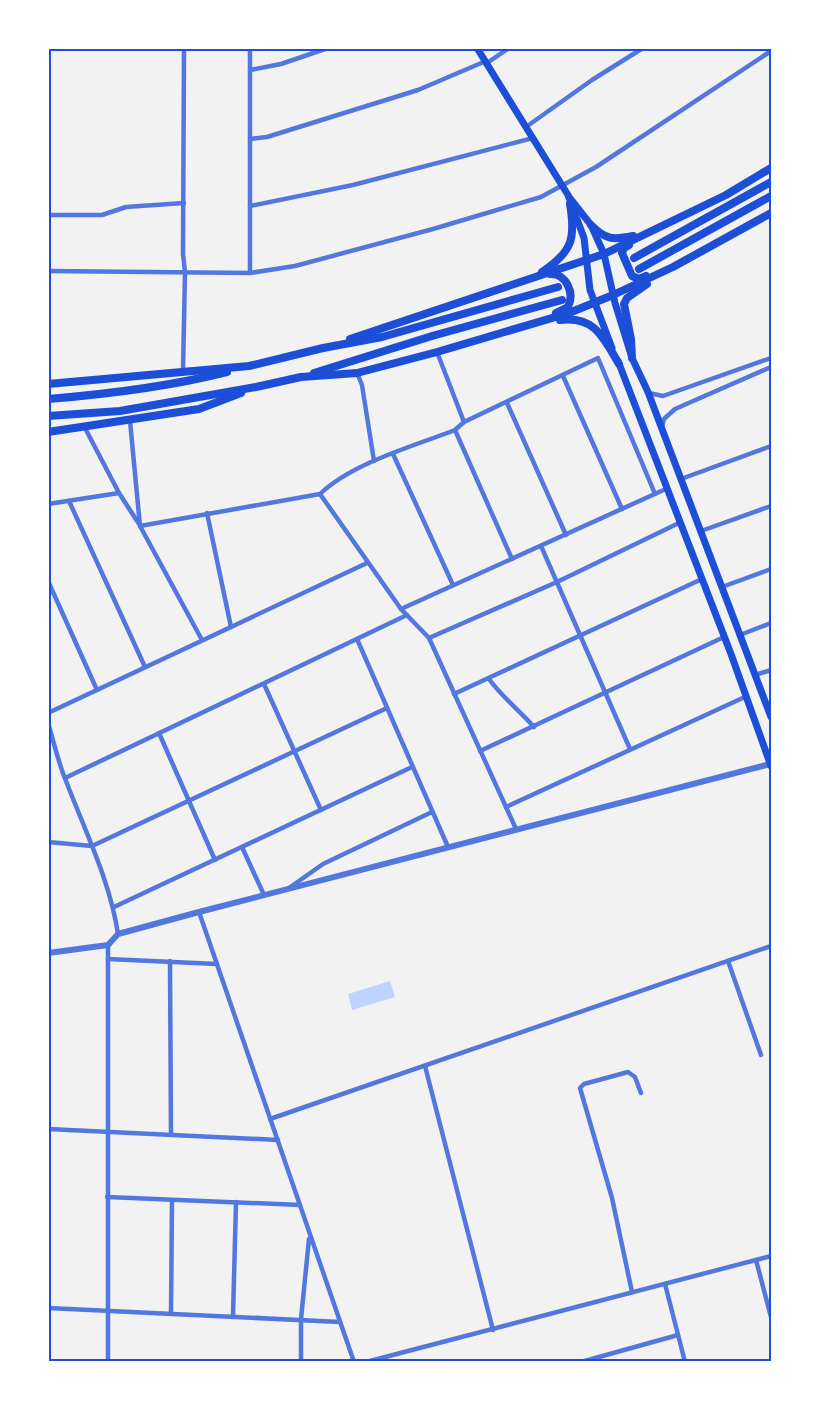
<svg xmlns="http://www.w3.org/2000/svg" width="819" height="1410" font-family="Figtree,sans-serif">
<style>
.water{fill:#bfd3fe}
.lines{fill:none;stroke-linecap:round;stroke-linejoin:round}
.minor{stroke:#5277de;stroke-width:4.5}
.tertiary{stroke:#5277de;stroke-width:6}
.secondary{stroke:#1d4ed8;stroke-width:7}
.trunk{stroke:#1d4ed8;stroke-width:8}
.neatline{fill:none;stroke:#1d4ed8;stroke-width:2}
</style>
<rect width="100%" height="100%" fill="#f2f2f2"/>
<polygon class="water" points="390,981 395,997 352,1010 348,994"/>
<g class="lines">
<g class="minor">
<polyline points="250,48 250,273"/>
<polyline points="487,63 509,48"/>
<polyline points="250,70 281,64 328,48"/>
<polyline points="526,127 592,80 643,48"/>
<polyline points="250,139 267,137 418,90 486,61"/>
<polyline points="250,206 353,185 533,138"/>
<polyline points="48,215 102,215 126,207 184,203"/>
<polyline points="48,271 250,273 295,266 433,229 541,197 596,167 771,51"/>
<polyline points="437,352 464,422"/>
<polyline points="183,371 185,272 183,254 184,48"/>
<polyline points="357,373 362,385 374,461"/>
<polyline points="563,376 622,509"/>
<polyline points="649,393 663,396 771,358"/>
<polyline points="507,403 566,535"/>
<polyline points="130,421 140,526 202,640"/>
<polyline points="662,427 664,419 675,409 771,367"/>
<polyline points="85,428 119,493 139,524"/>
<polyline points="455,430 512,559"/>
<polyline points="393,454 453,585"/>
<polyline points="681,479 771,446"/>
<polyline points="320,494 401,609 429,638 516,829"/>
<polyline points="69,501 145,667"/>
<polyline points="48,504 119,493"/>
<polyline points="207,513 231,627"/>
<path d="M140,526l180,-32c32,-31 94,-48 135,-64l9,-8 134,-64 57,136"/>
<polyline points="701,531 771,506"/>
<polyline points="541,546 630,749"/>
<polyline points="48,581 97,690"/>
<polyline points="722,587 771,569"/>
<polyline points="401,609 668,488"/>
<polyline points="740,635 771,623"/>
<polyline points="429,638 557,582 681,522"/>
<polyline points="357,639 448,847"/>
<polyline points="755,675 771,670"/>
<path d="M489,679c12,17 31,32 45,48"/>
<polyline points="264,684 321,810"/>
<polyline points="454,694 702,579"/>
<polyline points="48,713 367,563"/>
<path d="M48,723c6,19 10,39 18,58 19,50 44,100 52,153"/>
<polyline points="159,733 215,860"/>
<polyline points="480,751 724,637"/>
<polyline points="65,778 407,615"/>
<polyline points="506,807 747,696"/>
<polyline points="48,842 92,846 387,708"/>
<polyline points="242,847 264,895"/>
<polyline points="289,888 323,864 432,812"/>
<polyline points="114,907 412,767"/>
<polyline points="199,912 354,1362"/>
<polyline points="108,959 217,964"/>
<polyline points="170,961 171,1135"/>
<polyline points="728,961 761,1055"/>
<polyline points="425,1066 493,1330"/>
<polyline points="270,1119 771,946"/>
<polyline points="48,1129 278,1140"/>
<polyline points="107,1197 300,1205"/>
<polyline points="756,1260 771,1317"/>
<polyline points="665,1284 685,1362"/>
<polyline points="632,1292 612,1198 580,1088 584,1084 628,1072 635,1077 641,1093"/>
<polyline points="48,1308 340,1322"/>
<polyline points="171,1313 172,1200"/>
<polyline points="233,1316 236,1202"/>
<polyline points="108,1362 108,945"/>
<polyline points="301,1362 301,1319 309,1239"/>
<polyline points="366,1362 771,1256"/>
<polyline points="581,1362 678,1335"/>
</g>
<polyline class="tertiary" points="48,953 108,945 118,934 199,912 770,764"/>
<g class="secondary">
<polyline points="477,48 568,195 584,238 590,290 612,348"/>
<polyline points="569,197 591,225 604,254 615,303 632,358 648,392 771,717"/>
<polyline points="618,361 731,654 771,766"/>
</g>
<g class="trunk">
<path d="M591,225c15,15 22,15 42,11"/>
<polyline points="629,245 624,248 622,253 632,276 639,279 646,276"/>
<polyline points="634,258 771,182"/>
<polyline points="639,269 771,196"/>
<path d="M542,272c30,-20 34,-33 28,-68"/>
<path d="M550,274c16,-1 25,19 18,33l-12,6"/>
<path d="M560,320c35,-4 43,17 59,44"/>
<polyline points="350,339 604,254 726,195 771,168"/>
<polyline points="632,358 631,339 624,304 627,298 647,284"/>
<polyline points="314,373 432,336 562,300"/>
<polyline points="48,384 249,366 323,348 382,337 558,287"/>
<path d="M48,399c61,-5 120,-12 179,-27"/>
<polyline points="48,416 120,411 256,387 301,377 357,373 437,352 569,313 613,295 673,267 771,213"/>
<polyline points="48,432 199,409 241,393"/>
</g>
</g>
<rect width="819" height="1410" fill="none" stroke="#ffffff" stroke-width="99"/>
<rect x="50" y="50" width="720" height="1310" class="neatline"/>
</svg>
